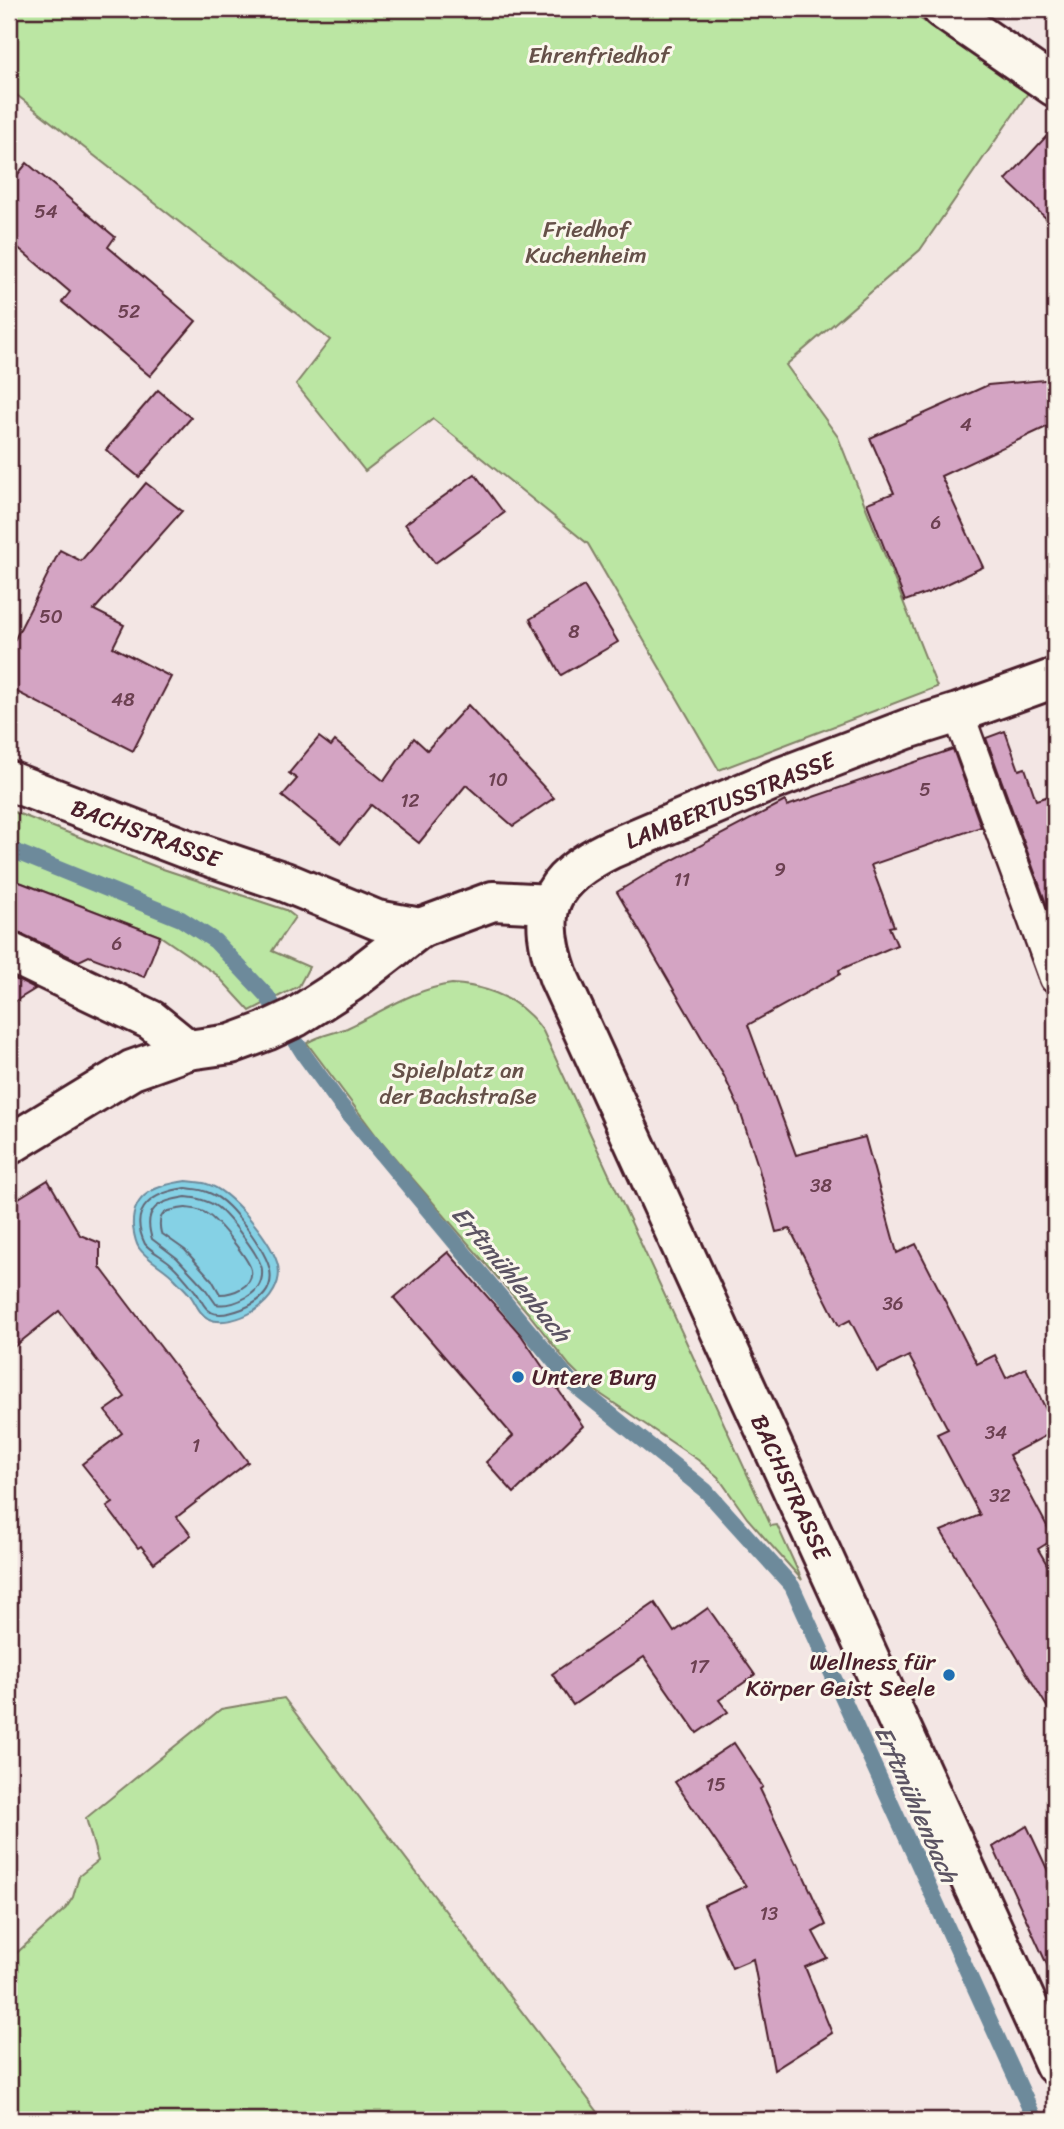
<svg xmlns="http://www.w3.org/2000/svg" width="1064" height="2129" font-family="Sriracha,sans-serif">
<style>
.green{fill:#bbe6a3;stroke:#828267;stroke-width:2}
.water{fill:#85d1e5;stroke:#6d8a9b;stroke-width:2}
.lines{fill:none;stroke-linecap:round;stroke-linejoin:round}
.shore{stroke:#626675;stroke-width:2}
.stream{stroke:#6d8a9b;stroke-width:16}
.building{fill:#d4a4c3;stroke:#4a1f2b;stroke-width:2}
.lane-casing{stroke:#4a1f2b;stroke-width:35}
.street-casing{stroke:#4a1f2b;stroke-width:44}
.lane{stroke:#fbf7ec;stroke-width:30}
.street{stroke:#fbf7ec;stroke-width:38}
.poi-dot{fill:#1f6fb2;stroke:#fbf7ec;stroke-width:2.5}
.labels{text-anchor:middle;stroke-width:6;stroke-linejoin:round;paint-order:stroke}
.number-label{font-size:19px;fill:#6c4051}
.park-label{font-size:23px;fill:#665149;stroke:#fbf7ec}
.street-label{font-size:23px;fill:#4a1f2b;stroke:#fbf7ec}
.poi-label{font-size:23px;fill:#4a1f2b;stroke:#fbf7ec;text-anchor:start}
.water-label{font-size:24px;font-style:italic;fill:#5c5463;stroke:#fbf7ec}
</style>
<rect width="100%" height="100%" fill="#f3e6e4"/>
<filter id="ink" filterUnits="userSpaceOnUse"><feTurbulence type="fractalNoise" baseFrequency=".0143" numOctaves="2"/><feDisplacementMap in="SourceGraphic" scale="14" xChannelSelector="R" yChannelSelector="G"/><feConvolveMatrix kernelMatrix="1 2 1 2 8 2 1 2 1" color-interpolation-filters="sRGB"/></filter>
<g filter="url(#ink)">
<g class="green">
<polygon points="9,9 906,9 1028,93 920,250 786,365 838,437 937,687 719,770 588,544 433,419 365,471 296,384 330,340 9,89"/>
<polygon points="9,810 157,867 286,910 295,917 272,951 309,967 299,986 250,1011 217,975 160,936 9,878"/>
<path d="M452,984c37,2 69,15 91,47l228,495 6,-1 25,55 -55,-62 -29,-41 -20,-17 -105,-71 -23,-23 -42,-53 -147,-171 -74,-99c12,-8 26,-9 40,-15 35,-16 66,-39 105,-44z"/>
<polygon points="284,1698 604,2120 9,2120 9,1960 66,1908 73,1897 79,1876 98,1861 86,1818 221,1709"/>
</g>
<path class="water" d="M186,1181c7,1 15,1 21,3 24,7 62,54 70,78 7,20 -7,39 -23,49 -12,7 -32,14 -45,8 -9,-5 -12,-13 -17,-21 -4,-7 -12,-13 -17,-19 -11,-12 -28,-19 -36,-31 -4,-6 -5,-14 -6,-21 -2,-34 25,-42 53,-46z"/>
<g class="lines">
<g class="shore">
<path d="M186,1188c7,1 15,1 21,4 17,6 29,22 39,35 22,29 44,63 -4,82 -8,3 -22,8 -31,3 -8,-4 -10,-14 -16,-21 -7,-9 -16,-20 -25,-28 -8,-7 -18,-11 -25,-19 -18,-37 10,-52 41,-56z"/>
<path d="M186,1197c11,1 22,3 31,10 11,9 44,49 45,63 1,12 -5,21 -15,27 -9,5 -21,9 -31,7l-12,-17 -27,-29 -25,-19c-10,-31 7,-38 34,-42z"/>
<path d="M186,1208c8,1 14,1 21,6 10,6 42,45 44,56 3,17 -19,24 -31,24l-8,-14 -27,-30 -24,-17c-5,-22 6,-23 25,-25z"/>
</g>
<polyline class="stream" points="9,849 181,919 215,941 267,996 305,1056 340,1104 573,1384 706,1491 792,1586 1035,2120"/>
</g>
<g class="building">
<polygon points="1055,127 1055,227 1006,180"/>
<polygon points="27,163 115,237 108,247 196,321 150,376 62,302 70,292 9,240 9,185"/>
<polygon points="1055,379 1055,423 941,476 983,567 930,592 905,601 867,503 894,493 870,438 988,385"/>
<polygon points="158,390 191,418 139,477 106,450"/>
<polygon points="475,474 504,513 435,563 405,524"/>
<polygon points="146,483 182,511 94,610 124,625 113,647 171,677 133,751 9,688 9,651 60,550 81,561"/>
<polygon points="584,586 618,642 561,675 530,619"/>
<polygon points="468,705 554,798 513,826 466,785 419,843 371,805 341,843 282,796 297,779 289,773 319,737 331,746 335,741 384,781 414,738 427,750"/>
<polygon points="1005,731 1019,770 1025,768 1036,800 1055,794 1055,928 986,738"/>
<polygon points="953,749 981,827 871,865 894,926 889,927 897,945 839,970 840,974 748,1025 796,1155 865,1137 897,1253 916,1244 977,1364 995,1355 1006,1378 1026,1368 1055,1428 1055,1431 1009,1455 1054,1539 1038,1549 1055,1578 1055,1720 941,1531 980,1515 937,1434 948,1429 909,1356 877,1372 850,1320 839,1326 790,1229 776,1232 758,1166 739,1108 724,1076 617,892 648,873 785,801 787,806"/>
<polygon points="9,878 160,936 144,977 89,956 79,961 18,932 9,930"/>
<polygon points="9,976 35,989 9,1005"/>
<polygon points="48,1180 80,1235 100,1243 100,1267 248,1462 177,1517 191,1535 154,1563 141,1546 138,1548 107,1507 113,1503 82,1464 122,1433 105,1411 125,1397 59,1311 9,1351 9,1204"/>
<polygon points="448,1252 521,1335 583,1426 514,1493 486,1462 513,1436 394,1298"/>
<polygon points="655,1603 674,1632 708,1608 755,1675 719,1700 728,1712 697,1733 644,1657 573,1705 552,1674"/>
<polygon points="734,1743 763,1787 760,1789 796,1864 798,1863 826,1925 813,1932 827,1958 805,1967 832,2033 774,2070 753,1959 732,1968 704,1905 746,1886 675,1782"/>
<polygon points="1027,1826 1055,1886 1055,1982 993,1847"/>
</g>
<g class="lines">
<g class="lane-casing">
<polyline id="lane" points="958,713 1055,978"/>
</g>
<g class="street-casing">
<g id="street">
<polyline points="942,9 1055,87"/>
<path d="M1055,678l-97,35 -51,16 -131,50 -165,70c-65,32 -76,62 -52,129l496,1087"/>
<polyline points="9,781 184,848 285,882 377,920 420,928 493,901 550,904"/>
<polyline points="9,952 151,1020 188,1050"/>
<polyline points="9,1145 132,1070 188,1050 231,1044 266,1031 296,1017 349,983 420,928"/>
</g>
</g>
<use href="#lane" class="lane"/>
<use href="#street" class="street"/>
</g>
</g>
<g class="poi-dot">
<circle cx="518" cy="1377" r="7"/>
<circle cx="949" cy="1675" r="7"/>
</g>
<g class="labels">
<g class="number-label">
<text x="46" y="218">54</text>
<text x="129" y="318">52</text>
<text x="966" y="431">4</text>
<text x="936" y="529">6</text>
<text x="51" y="623">50</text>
<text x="574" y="638">8</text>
<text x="123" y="706">48</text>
<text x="498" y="786">10</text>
<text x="925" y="796">5</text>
<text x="410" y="807">12</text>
<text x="780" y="876">9</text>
<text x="682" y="886">11</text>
<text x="117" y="950">6</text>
<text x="821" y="1192">38</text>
<text x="893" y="1310">36</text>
<text x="996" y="1439">34</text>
<text x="196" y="1452">1</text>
<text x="1000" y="1502">32</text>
<text x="699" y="1673">17</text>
<text x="716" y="1791">15</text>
<text x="769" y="1920">13</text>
</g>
<g class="park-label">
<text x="599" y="63">Ehrenfriedhof</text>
<text x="586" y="237">Friedhof<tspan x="586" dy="26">Kuchenheim</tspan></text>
<text x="458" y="1078">Spielplatz an<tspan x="458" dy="26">der Bachstraße</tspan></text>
</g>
<g class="street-label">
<text transform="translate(730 800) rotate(-22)" y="8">LAMBERTUSSTRASSE</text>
<text transform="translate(146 833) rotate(20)" y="8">BACHSTRASSE</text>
<text transform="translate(791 1487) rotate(65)" y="8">BACHSTRASSE</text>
</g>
<g class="poi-label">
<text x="532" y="1385">Untere Burg</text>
<text x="935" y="1670" text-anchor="end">Wellness für<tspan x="935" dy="26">Körper Geist Seele</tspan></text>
</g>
<g class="water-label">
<text transform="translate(511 1274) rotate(50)" y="8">Erftmühlenbach</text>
<text transform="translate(916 1804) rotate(66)" y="8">Erftmühlenbach</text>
</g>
</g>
<rect width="1064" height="2129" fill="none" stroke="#fbf7ec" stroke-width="35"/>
<rect x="18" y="18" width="1029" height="2094" fill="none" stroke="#4a1f2b" stroke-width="2.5" filter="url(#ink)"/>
</svg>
